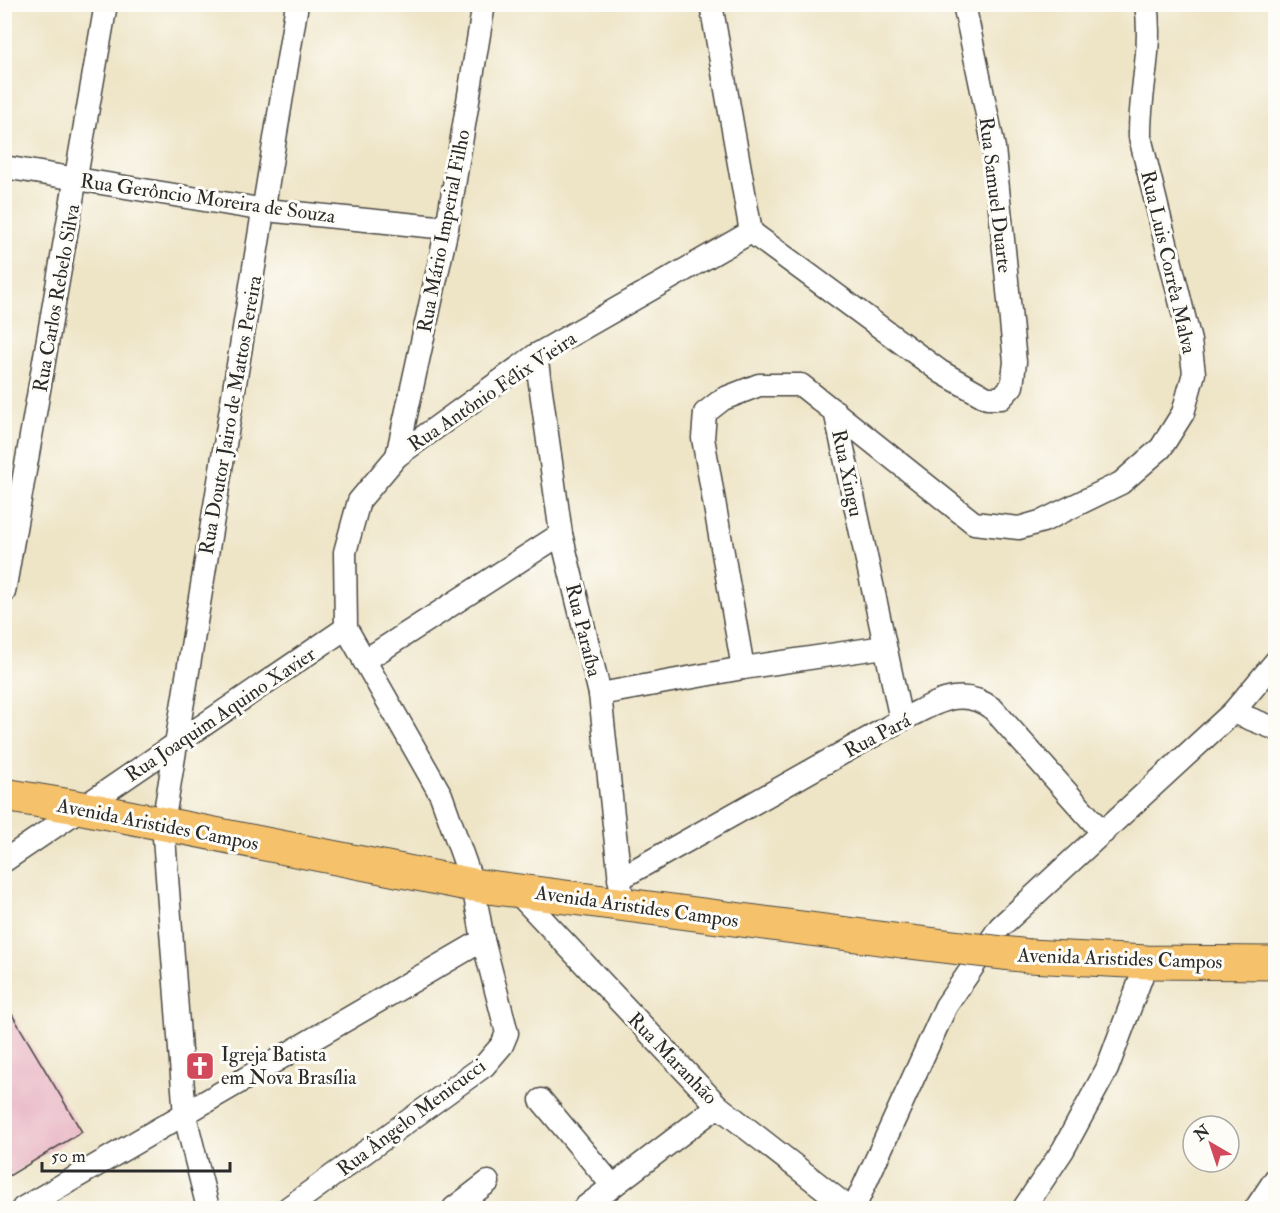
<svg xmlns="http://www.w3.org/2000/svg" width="1280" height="1213" font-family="'IM FELL Double Pica',serif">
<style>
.building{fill:#e7b2c2}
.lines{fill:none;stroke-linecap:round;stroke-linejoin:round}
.street-casing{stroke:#484742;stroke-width:25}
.highway-casing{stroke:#484742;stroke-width:35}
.street{stroke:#fff;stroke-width:22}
.highway{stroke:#f5c16b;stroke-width:33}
.highway-bridge-casing{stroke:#484742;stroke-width:35;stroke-linecap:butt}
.highway-bridge{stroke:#f5c16b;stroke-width:33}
.labels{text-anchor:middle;stroke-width:6;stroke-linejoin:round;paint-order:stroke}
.street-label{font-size:20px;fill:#2b2b2b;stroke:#fdfcf7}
.poi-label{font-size:20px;fill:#2b2b2b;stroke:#fdfcf7;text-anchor:start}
</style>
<rect width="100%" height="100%" fill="#fdfcf7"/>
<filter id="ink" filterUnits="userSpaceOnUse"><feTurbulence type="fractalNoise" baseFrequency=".0167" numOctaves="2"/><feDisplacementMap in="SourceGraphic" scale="12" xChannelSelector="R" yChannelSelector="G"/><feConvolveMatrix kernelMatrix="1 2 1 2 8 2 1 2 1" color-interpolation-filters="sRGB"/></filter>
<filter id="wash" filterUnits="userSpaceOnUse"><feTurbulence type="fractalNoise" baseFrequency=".008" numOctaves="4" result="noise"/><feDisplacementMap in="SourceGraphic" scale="24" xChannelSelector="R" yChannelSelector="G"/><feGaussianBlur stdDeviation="1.35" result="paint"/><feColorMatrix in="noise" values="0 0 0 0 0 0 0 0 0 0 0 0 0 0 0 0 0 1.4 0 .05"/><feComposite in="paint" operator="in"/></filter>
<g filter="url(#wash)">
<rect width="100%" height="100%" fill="#eee4c6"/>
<g id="blocks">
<polygon class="building" points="4,1001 82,1132 4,1179"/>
</g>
</g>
<g filter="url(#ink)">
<use href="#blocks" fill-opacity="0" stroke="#484742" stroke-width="1.5"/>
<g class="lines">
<g class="street-casing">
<g id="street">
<polyline points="711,4 751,232"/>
<polyline points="4,167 265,210 447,228"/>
<polyline points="751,232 941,372 987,398 1001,398 1012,386 1015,362 994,148 964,4"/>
<polyline points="536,355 561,534 600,694 621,890"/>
<polyline points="835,411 901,720"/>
<polyline points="397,456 447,228 484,4"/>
<polyline points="4,592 106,4"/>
<polyline points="364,661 561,534"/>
<path d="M743,668l-40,-230 2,-25 18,-14 36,-14h42l173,138 45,5 24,-7 78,-38 40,-35 22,-35 11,-40 -4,-32 -50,-204c-1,-44 13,-88 6,-133"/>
<polyline points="600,694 743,668 884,647"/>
<polyline points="1233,712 1276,729"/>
<polyline points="4,861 346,628"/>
<path d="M619,879l282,-159c33,-15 59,-36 92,-11l110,124"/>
<polyline points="514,889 718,1106 849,1208"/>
<polyline points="541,1100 612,1185"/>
<polyline points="23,1208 483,940 473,885 441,795 346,628 345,552 359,501 397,456 536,355 751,232"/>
<polyline points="208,1208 185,1116 163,824 297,4"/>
<polyline points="288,1208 484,1066 502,1045 507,1033 483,940"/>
<polyline points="454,1208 488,1182"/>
<polyline points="584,1208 718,1106"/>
<polyline points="854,1208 946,1006 1000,927 1233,712 1276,661"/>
<polyline points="1024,1208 1063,1150 1107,1069 1147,962"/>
<polyline points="1256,1208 1276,1178"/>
</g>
</g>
<g class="highway-casing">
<g id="highway">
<polyline points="4,795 83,808 473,885 902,941"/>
<polyline points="1029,956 1147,962 1276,963"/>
</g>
</g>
<use href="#street" class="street"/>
<use href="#highway" class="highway"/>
<g class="highway-bridge-casing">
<polyline id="highway-bridge" points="902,941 1029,956"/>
</g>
<use href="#highway-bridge" class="highway-bridge"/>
</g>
</g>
<defs>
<g id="church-square" transform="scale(1.5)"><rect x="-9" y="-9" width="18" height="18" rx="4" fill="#d1495b" stroke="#fdfcf7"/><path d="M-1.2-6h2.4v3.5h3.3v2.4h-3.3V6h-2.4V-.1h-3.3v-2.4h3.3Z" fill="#fff"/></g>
</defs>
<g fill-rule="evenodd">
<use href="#church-square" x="200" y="1066"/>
</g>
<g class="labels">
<g class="street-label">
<text transform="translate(996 195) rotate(83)" y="7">Rua Samuel Duarte</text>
<text transform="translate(208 198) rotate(8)" y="7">Rua Gerôncio Moreira de Souza</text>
<text transform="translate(443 231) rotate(-79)" y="7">Rua Mário Imperial Filho</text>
<text transform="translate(1169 262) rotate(77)" y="7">Rua Luis Corrêa Malva</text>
<text transform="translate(56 298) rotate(-80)" y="7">Rua Carlos Rebelo Silva</text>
<text transform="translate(492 391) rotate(-34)" y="7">Rua Antônio Félix Vieira</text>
<text transform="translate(230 415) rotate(-80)" y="7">Rua Doutor Jairo de Mattos Pereira</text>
<text transform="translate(848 473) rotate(78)" y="7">Rua Xingu</text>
<text transform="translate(584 630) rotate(76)" y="7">Rua Paraíba</text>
<text transform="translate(220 714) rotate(-34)" y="7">Rua Joaquim Aquino Xavier</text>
<text transform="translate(877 735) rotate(-28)" y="7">Rua Pará</text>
<text transform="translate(158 824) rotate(11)" y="7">Avenida Aristides Campos</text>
<text transform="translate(637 906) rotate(8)" y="7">Avenida Aristides Campos</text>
<text transform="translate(1120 958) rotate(2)" y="7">Avenida Aristides Campos</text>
<text transform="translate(673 1058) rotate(46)" y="7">Rua Maranhão</text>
<text transform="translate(411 1117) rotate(-37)" y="7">Rua Ângelo Menicucci</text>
</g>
<g class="poi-label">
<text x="221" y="1061">Igreja Batista<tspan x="221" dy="23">em Nova Brasília</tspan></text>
</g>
</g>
<rect width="1280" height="1213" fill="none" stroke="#fdfcf7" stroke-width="24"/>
<g transform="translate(1211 1144) rotate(321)"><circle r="28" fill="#fdfcf7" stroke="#a9a8a5" stroke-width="1.5"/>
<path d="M0-4.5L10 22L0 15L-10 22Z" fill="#d1495b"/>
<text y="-9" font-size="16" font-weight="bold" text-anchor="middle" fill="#2b2b2b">N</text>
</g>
<path d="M42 1162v9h188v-9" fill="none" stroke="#2b2b2b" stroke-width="3"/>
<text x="51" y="1162" font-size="18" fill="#2b2b2b" stroke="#fdfcf7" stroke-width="4.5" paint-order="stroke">50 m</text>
</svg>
